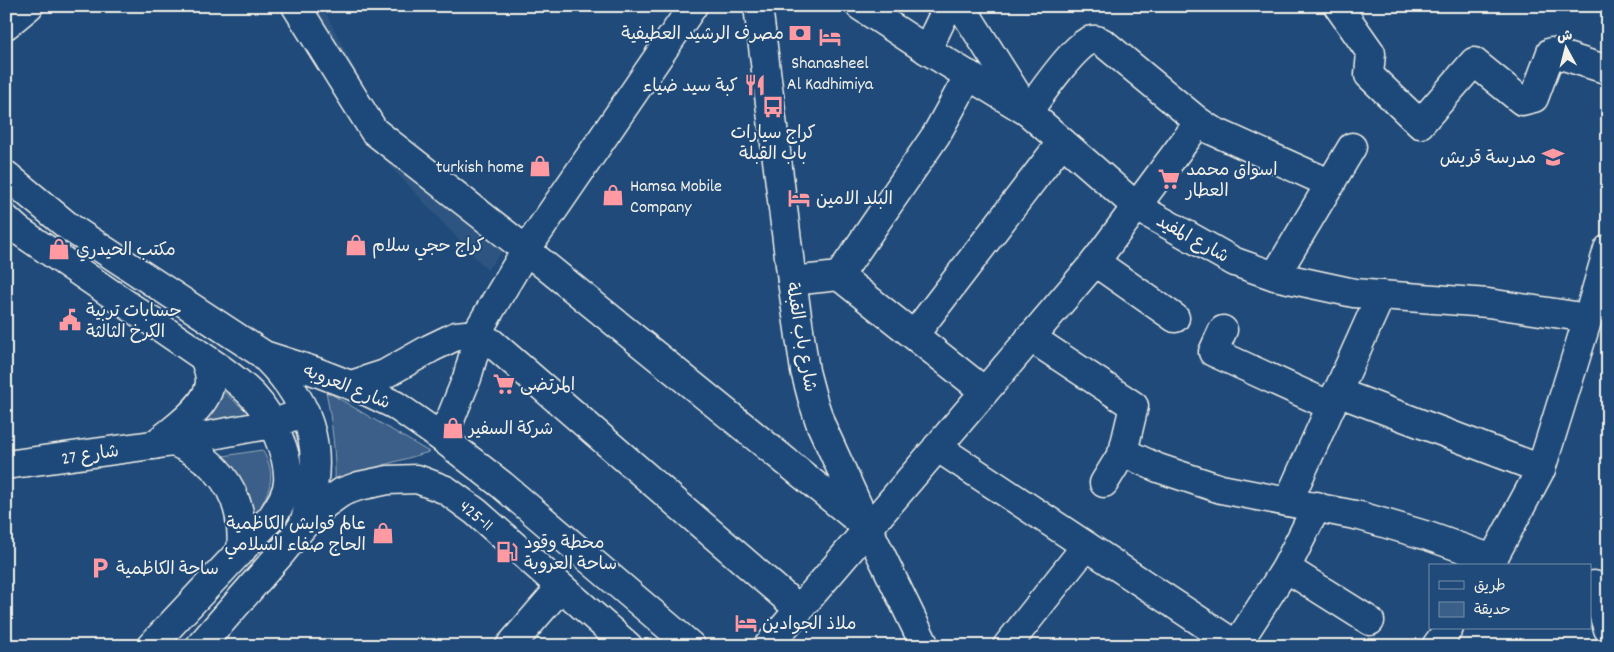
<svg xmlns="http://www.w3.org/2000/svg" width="1614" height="652" font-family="Dekko,'Playpen Sans Arabic',sans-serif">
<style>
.built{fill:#2d5581}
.green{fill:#3a5f88;stroke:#97a8b8}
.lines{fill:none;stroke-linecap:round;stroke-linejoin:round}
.minor-casing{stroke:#f4f1e8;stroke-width:31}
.minor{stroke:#1f4a7a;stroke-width:28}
.labels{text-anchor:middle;stroke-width:4;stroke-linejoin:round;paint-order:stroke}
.poi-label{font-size:18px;fill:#f4f1e8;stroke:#1f4a7a;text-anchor:start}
.street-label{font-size:18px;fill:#f4f1e8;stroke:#1f4a7a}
</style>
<rect width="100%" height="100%" fill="#1f4a7a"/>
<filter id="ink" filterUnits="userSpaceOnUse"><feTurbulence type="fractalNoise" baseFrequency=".02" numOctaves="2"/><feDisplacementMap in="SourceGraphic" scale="10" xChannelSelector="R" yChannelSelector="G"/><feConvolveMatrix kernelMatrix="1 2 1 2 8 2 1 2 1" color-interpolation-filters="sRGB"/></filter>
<g filter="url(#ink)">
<polygon class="built" points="277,6 322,6 388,132 520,229 487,270 352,125"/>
<g class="green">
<polygon points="214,384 257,420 178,432"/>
<path d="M326,391l103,61 -49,14 -45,20c1,-33 -3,-63 -9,-95z"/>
<path d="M262,450c17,26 6,43 -7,68l-6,-16 -32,-45z"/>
</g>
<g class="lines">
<g class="minor-casing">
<g id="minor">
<polyline points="296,6 374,131 526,250 868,528"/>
<polyline points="758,6 792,281 805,371 813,401 821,425 868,528 925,646"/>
<polyline points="860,6 927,50 1028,112 1137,207 1235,262 1275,276 1354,293 1488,303 1588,318"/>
<path d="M961,6l67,106c10,-14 49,-71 64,-72 5,-1 10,2 14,5l93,77 12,8 120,54"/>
<polyline points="1338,6 1371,53 1369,75 1420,124 1474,62 1522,101 1534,98 1551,52 1608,70"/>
<polyline points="6,25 29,6"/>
<polyline points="927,50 948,6"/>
<polyline points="6,175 69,227 264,355 314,371 368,392 395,405 438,435 502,485 691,646"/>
<path d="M6,219l12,11 203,139c11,8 23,17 33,28 17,18 36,59 34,85 -1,13 -9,24 -16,35l-121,129"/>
<polyline points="1095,262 1175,318"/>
<polyline points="839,276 936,135 969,75"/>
<polyline points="1275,276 1352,147"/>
<polyline points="792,281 839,276 984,391"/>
<polyline points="1223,330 1213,352 1331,406"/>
<polyline points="914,335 1061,143"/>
<polyline points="1030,337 1134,406 1123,452"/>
<path d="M265,357c50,49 62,102 38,168"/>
<polyline points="351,385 385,374 431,348 456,336 476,334 492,343 799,609"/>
<polyline points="1337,392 1541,469"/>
<polyline points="438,435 450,420 467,378 474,353 476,334 526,250 693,6"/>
<path d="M174,442c48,20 72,56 67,109"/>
<path d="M154,445c18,-14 56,-40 56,-64 0,-8 -3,-16 -6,-23"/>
<polyline points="937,447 1236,645"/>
<polyline points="6,465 174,442 272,424 305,412"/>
<polyline points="1104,483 1123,452 1158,468 1221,489 1360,516 1428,536 1493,559"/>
<polyline points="1288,502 1381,295"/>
<polyline points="1489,566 1541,469 1588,318 1608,249"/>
<polyline points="1286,568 1370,621"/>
<polyline points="1594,585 1608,629"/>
<polyline points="200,646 282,552 303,526 325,504 342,492 359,486 388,480 417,479 446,490 476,512 628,646"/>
<polyline points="510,646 561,587"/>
<polyline points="768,646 1095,262 1199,122"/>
<polyline points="1007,646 1086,546"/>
<polyline points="1236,646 1286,568 1317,506"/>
<polyline points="1436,646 1449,628"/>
</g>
</g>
<use href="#minor" class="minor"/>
</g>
</g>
<defs>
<g id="bank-bare" transform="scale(1.725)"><path d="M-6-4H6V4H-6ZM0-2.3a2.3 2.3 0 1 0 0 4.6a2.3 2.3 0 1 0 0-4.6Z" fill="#ff9aa2" stroke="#1f4a7a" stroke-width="2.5" paint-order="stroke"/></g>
<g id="hotel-bare" transform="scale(1.725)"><path d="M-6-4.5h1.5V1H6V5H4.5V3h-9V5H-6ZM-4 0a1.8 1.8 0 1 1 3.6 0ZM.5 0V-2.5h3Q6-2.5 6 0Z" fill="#ff9aa2" stroke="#1f4a7a" stroke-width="2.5" paint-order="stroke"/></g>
<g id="restaurant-bare" transform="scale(1.725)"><path d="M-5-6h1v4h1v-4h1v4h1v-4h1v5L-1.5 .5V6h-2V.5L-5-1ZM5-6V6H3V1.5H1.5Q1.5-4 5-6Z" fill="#ff9aa2" stroke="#1f4a7a" stroke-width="2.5" paint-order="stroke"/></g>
<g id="bus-bare" transform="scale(1.725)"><path d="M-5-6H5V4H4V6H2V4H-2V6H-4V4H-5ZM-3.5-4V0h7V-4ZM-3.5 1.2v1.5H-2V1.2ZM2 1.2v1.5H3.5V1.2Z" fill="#ff9aa2" stroke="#1f4a7a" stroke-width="2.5" paint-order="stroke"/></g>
<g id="school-bare" transform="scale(1.725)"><path d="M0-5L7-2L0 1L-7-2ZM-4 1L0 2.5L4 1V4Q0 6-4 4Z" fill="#ff9aa2" stroke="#1f4a7a" stroke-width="2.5" paint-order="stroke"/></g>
<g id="shop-bare" transform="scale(1.725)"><path d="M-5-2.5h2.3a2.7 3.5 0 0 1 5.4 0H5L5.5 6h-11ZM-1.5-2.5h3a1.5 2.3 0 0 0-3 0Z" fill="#ff9aa2" stroke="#1f4a7a" stroke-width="2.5" paint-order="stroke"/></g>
<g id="supermarket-bare" transform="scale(1.725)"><path d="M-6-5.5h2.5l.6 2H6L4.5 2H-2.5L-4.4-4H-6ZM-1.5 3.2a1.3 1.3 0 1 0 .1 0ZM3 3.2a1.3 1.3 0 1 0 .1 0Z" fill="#ff9aa2" stroke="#1f4a7a" stroke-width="2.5" paint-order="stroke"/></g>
<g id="civic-bare" transform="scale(1.725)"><path d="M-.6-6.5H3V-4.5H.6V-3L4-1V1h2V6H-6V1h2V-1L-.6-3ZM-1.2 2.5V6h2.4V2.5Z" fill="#ff9aa2" stroke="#1f4a7a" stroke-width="2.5" paint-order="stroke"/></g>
<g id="fuel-bare" transform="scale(1.725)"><path d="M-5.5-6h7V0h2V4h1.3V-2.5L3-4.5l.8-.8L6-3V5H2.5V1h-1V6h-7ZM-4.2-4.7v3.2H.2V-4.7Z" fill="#ff9aa2" stroke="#1f4a7a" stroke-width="2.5" paint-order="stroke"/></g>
<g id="parking-bare" transform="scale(1.725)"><path d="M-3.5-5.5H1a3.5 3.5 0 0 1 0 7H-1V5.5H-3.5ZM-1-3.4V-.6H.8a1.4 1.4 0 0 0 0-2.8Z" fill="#ff9aa2" stroke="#1f4a7a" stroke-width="2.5" paint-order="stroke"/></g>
</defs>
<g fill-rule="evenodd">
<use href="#bank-bare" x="800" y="33"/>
<use href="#hotel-bare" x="830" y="37"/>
<use href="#restaurant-bare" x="755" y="85"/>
<use href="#bus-bare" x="773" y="107"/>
<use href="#school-bare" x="1553" y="157"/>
<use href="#shop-bare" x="540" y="166"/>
<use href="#supermarket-bare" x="1169" y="179"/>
<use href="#shop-bare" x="613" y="195"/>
<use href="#hotel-bare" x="799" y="198"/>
<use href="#shop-bare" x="356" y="245"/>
<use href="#shop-bare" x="59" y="249"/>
<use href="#civic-bare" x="70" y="320"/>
<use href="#supermarket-bare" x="504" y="384"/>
<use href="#shop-bare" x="453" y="428"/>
<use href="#shop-bare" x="383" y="533"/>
<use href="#fuel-bare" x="507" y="552"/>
<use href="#parking-bare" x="100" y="568"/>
<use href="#hotel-bare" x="746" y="623"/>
</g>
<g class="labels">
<g class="poi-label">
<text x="784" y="39" text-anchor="end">مصرف الرشيد العطيفية</text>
<text x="830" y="68" text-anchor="middle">Shanasheel<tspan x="830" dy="21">Al Kadhimiya</tspan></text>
<text x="738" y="91" text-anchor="end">كبة سيد ضياء</text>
<text x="773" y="138" text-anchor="middle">كراج سيارات<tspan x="773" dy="21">باب القبلة</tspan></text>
<text x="1536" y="163" text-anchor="end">مدرسة قريش</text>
<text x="524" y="172" text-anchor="end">turkish home</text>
<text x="1186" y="175">اسواق محمد<tspan x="1186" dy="21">العطار</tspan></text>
<text x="630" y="191">Hamsa Mobile<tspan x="630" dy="21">Company</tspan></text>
<text x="816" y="204">البلد الامين</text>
<text x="372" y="251">كراج حجي سلام</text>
<text x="76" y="255">مكتب الحيدري</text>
<text x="86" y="316">حسابات تربية<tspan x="86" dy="21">الكرخ الثالثة</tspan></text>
<text x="520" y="390">المرتضى</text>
<text x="469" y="434">شركة السفير</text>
<text x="366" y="529" text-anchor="end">عالم قوايش الكاظمية<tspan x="366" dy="21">الحاج صفاء السلامي</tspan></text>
<text x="524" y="548">محطة وقود<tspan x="524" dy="21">ساحة العروبة</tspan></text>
<text x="116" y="574">ساحة الكاظمية</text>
<text x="762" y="629">ملاذ الجوادين</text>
</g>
<g class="street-label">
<text transform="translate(1193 238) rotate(29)" y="6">شارع المفيد</text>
<text transform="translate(802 337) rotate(80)" y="6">شارع باب القبلة</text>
<text transform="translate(347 386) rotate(22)" y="6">شارع العروبه</text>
<text transform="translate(90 454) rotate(-8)" y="6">شارع 27</text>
<text transform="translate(477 515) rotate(39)" y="6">425-11</text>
</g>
</g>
<rect width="1614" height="652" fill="none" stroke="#1f4a7a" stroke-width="25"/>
<rect x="12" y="12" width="1589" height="627" fill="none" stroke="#f4f1e8" stroke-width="2" filter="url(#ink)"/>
<rect x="1429" y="564" width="162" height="65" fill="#1f4a7a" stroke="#748da6"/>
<rect x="1439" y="581" width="25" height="8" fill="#1f4a7a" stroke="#748da6"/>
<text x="1474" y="590" font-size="15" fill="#f4f1e8">طريق</text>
<rect x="1439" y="602" width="25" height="15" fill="#3a5f88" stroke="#748da6"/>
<text x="1474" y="614" font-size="15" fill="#f4f1e8">حديقة</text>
<g transform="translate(1566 48) rotate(353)" stroke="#1f4a7a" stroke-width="4" paint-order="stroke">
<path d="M0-4L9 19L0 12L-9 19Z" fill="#f4f1e8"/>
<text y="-8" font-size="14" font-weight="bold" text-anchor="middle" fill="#f4f1e8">ش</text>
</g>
</svg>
